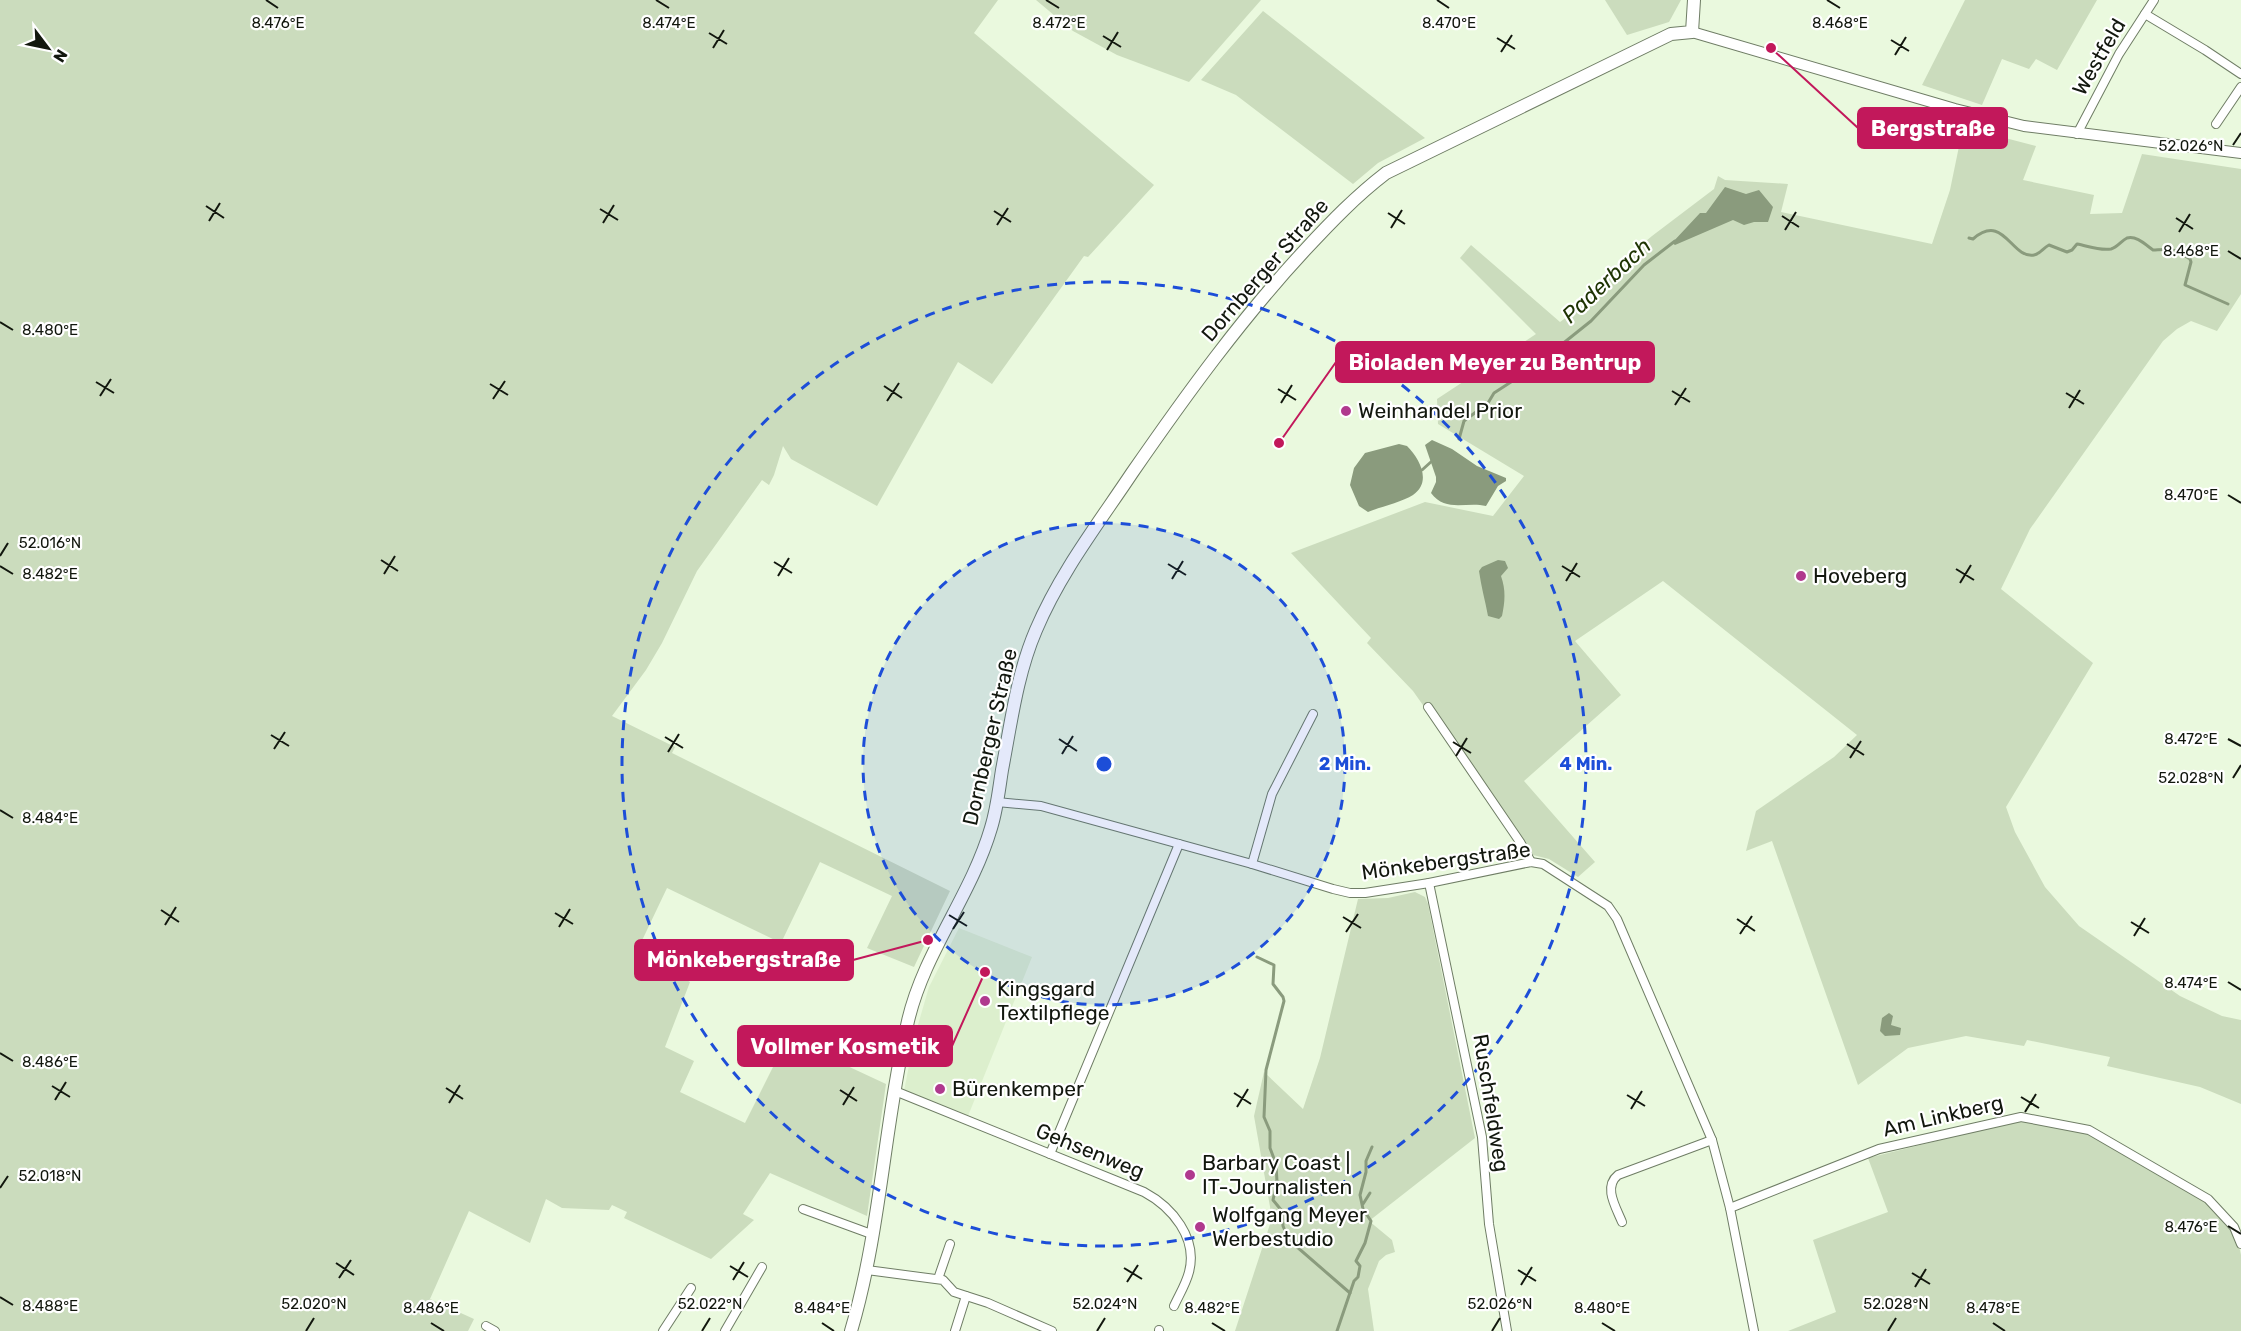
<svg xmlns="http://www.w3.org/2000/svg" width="2241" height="1331" viewBox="0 0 2241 1331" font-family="Rubik,sans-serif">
<rect width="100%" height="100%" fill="#eaf9de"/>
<path fill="#dcefcd" d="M959,928L1032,957L968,1116L904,1091L915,1035L929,987Z"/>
<g fill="#cbdcbd">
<path d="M0,0H998L974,33L1154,185L1088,257L1084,256L992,384L958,362L877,506L791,459L783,446L774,475L769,485L762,480L697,571L662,643L646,670L612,716L675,747L672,753L950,891L914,967L867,948L892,896L820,862L781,943L667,888L637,951L690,982L665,1047L694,1061L680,1092L745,1123L783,1047L798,1043L886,1084L867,1216L770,1173L743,1214L754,1220L711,1259L624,1218L627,1212L612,1205L609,1210L562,1208L546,1199L530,1243L469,1211L430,1299L474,1319L468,1331H0Z"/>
<path d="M1036,0H1261L1189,82L1117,55L1073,31Z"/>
<path d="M1605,0H1681L1669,22L1627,35Z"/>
<path d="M1965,0H2097L2057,70L2036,59L2029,69L2002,59L1982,105L1922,85Z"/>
<path d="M1263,11L1425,138L1378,163L1353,184L1236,95L1201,80Z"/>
<path d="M1963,127L2036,146L2023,180L2094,195L2090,214L2122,213L2142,154L2241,169V294L2217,331L2191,321L2177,329L2163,341L2030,529L2001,589L2093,663L2006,807L2015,832L2045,887L2079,926L2180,996L2222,1016L2241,1020V1104L2200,1087L2107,1066L2110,1057L2027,1040L2024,1046L1966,1036L1908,1048L1858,1085L1772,841L1746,851L1756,811L1834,757L1857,735L1663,581L1575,641L1621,695L1524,781L1595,862L1578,877L1549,859L1533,855L1427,703L1425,708L1413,691L1367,643L1371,638L1291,553L1425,502L1493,516L1524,476L1438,424L1437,399L1536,334L1460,258L1471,245L1560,322L1586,303L1633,252L1652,236L1714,189L1718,176L1725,180L1788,184L1781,212L1932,244L1950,190Z"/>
<path d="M1415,892L1425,897L1428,904L1475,1138L1369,1221L1392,1240L1395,1252L1386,1255L1379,1261L1368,1289L1374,1331H1235L1272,1218L1254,1116L1264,1072L1303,1109L1320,1058L1358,899L1388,898Z"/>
<path d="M2021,1120L2087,1133L2204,1201C2219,1214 2238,1234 2241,1255C2241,1277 2241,1308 2241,1331H1788L1836,1312L1813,1240L1888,1212L1868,1158Z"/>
</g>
<g fill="#8a9b7d">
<path d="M1725,187L1746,194L1759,190L1773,207L1768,222H1754L1744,225L1733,220L1675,245L1672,243L1700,213H1706Z"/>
<path d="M1432,440L1452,449L1477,466L1506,478V481L1498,486L1486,506C1467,501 1446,513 1431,493L1436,482V477L1425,445Z"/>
<path d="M1399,444L1407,446C1420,459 1432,482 1413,495C1402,502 1380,507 1368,512L1359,506L1350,485L1354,468L1365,453Z"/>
<path d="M1498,560L1505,561L1508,568L1501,576C1506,590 1505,602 1502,616L1499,619L1488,616C1485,600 1481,586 1479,571L1482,567Z"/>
<path d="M1889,1013L1893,1016L1891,1025L1901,1028L1900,1035L1885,1036L1880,1031L1882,1018Z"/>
</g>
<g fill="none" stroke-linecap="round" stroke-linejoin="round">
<g stroke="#8a9b7d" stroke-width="3">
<path d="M1969,238L1973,239C2004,212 2011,259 2034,255C2040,254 2043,248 2049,245L2067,252L2072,250L2077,244C2088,246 2099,251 2111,249C2118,247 2121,241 2127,238C2136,235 2146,245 2153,250C2174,249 2172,248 2190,259L2191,262L2185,285L2228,304"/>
<path d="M1459,439L1464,421L1488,403L1494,393L1531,369L1591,321L1644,265L1675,241"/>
<path d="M1422,470L1432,461"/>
<path d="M1257,957L1274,965L1273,984L1283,997L1284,1001L1266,1070L1264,1117L1270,1131V1148L1276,1164L1277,1182L1273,1200L1282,1211L1283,1226L1289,1240L1350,1293"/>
<path d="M1363,1204L1370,1193"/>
<path d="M1337,1331L1354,1281L1358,1277L1360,1266L1356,1261L1365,1243L1371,1221L1363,1209L1360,1195L1366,1172V1161L1372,1147"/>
</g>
<defs>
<g id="minor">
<path d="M2145,14L2205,50L2241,74"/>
<path d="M2216,124L2241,87"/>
<path d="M2077,134L2119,54L2154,0"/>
<path d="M1428,707L1520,842L1531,862"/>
<path d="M997,802L1041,806L1252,864L1333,889L1350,893H1365L1429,883L1531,862L1543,864L1608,906L1617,919L1712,1140L1730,1208L1754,1331"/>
<path d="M1252,864L1272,794L1313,714"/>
<path d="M1429,883L1482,1137L1489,1224L1507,1331"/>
<path d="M895,1091L1144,1192C1172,1207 1198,1238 1189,1272C1186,1284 1179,1295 1174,1306"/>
<path d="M1050,1154L1179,844"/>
<path d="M1730,1208L1879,1149L2021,1117L2089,1130L2208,1199L2234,1227L2241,1244"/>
<path d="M803,1209L874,1235"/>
<path d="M1622,1222C1616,1207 1603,1187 1618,1175L1712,1140"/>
<path d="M867,1270L943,1280L954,1292L988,1303L1052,1331"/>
<path d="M938,1279L950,1244"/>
<path d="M486,1326L495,1331"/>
<path d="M663,1331L691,1288"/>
<path d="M725,1331L762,1267"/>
<path d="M955,1331L966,1296"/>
<path d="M1159,1331V1330"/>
</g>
<path id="tertiary" d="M1692,32L1955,109L2024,126L2241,153"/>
<path id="secondary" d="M851,1331C881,1230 884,1123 908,1021C924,952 971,896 991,828C997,809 999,789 1002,770C1011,723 1017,674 1036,630C1060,573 1098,524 1132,473C1186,395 1241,319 1305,250C1331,222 1356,196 1386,173L1671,34L1692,32L1694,0"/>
</defs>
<use href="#minor" stroke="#6f7d65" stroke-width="10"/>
<use href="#tertiary" stroke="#6f7d65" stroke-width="12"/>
<use href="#secondary" stroke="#6f7d65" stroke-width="14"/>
<use href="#minor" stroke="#fff" stroke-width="8"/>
<use href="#tertiary" stroke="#fff" stroke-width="10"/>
<use href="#secondary" stroke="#fff" stroke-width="12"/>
</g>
<path fill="none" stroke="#12170e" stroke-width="2" d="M266,0L278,8M656,0L669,8M1046,0L1059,8M1437,0L1449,8M1827,0L1840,8M709,33L727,44M1103,36L1121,47M1497,38L1515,49M1891,40L1909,51M713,48L724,30M1107,50L1118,32M1501,52L1512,35M1895,55L1906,37M2233,145L2241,133M206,206L224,218M600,209L618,220M994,211L1011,222M1388,213L1405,224M1782,216L1799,227M2176,218L2193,229M209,221L220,203M603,223L614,205M997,225L1008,208M1391,228L1402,210M1785,230L1796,212M2179,232L2190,214M2228,251L2241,259M0,322L13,330M96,382L114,393M490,384L508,395M884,386L902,398M1278,389L1296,400M1672,391L1690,402M2066,393L2084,404M100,396L111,379M493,399L505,381M887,401L899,383M1281,403L1292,385M1675,405L1686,388M2069,408L2080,390M2228,495L2241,503M0,556L8,543M381,560L398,571M774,562L792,573M1168,564L1186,575M0,566L13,574M1562,566L1580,577M1956,569L1974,580M384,574L395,556M778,576L789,558M1172,579L1183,561M1566,581L1577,563M1960,583L1971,565M271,735L289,746M665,737L683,748M1059,739L1077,751M2228,739L2241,746M1453,742L1471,753M1847,744L1864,755M274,749L285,732M668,752L679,734M1062,754L1073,736M1456,756L1467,738M1850,758L1861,741M2233,778L2241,765M0,810L13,818M161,910L179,922M555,913L573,924M949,915L967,926M1343,917L1361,928M1737,919L1755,931M2131,922L2149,933M165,925L176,907M559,927L570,909M953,929L964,912M1346,932L1358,914M1740,934L1752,916M2134,936L2145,918M2228,982L2241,990M0,1053L13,1061M52,1086L70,1097M446,1088L463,1099M840,1090L857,1101M1234,1093L1251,1104M1627,1095L1645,1106M2021,1097L2039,1108M55,1100L66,1082M449,1103L460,1085M843,1105L854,1087M1237,1107L1248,1089M1631,1109L1642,1091M2025,1112L2036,1094M0,1188L8,1176M2228,1226L2241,1234M336,1263L354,1275M730,1266L748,1277M1124,1268L1142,1279M1518,1270L1536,1281M1912,1273L1930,1284M339,1278L351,1260M733,1280L744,1262M1127,1282L1138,1265M1521,1285L1532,1267M1915,1287L1926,1269M0,1297L13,1305M431,1323L444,1331M822,1323L834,1331M1212,1323L1225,1331M1602,1323L1615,1331M1993,1323L2005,1331M306,1331L314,1318M702,1331L710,1318M1097,1331L1105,1318M1492,1331L1500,1318M1888,1331L1896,1318"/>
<circle cx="1104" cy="764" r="241" fill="#1d4ed8" fill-opacity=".12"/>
<g fill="none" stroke="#1d4ed8" stroke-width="3" stroke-dasharray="10 8">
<circle cx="1104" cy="764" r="241"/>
<circle cx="1104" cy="764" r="482"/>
</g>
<g fill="#b0398e" stroke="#fff" stroke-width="2">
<circle cx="1346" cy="411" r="6"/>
<circle cx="1801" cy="576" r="6"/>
<circle cx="985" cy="1001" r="6"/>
<circle cx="940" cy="1089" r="6"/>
<circle cx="1190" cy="1175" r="6"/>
<circle cx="1200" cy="1227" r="6"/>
</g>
<g text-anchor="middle" stroke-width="4.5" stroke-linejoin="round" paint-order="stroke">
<g font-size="21" fill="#12170e" stroke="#fff">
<text transform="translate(2099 57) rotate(-60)" y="7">Westfeld</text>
<text transform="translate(1265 270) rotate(-49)" y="7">Dornberger Straße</text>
<text transform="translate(990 737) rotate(-77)" y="7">Dornberger Straße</text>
<text transform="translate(1446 861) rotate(-8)" y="7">Mönkebergstraße</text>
<text transform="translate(1491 1103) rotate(81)" y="7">Ruschfeldweg</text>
<text transform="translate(1943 1116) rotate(-13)" y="7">Am Linkberg</text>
<text transform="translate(1090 1151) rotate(22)" y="7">Gehsenweg</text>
</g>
<g font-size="21" fill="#12170e" stroke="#fff" text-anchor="start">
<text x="1358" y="418">Weinhandel Prior</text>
<text x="1813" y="583">Hoveberg</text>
<text x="997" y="996">Kingsgard<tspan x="997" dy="24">Textilpflege</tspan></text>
<text x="952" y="1096">Bürenkemper</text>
<text x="1202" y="1170">Barbary Coast |<tspan x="1202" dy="24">IT-Journalisten</tspan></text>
<text x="1212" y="1222">Wolfgang Meyer<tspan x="1212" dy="24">Werbestudio</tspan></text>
</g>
<g font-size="22" font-style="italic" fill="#1d3302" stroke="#fff">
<text transform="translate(1606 280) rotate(-43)" y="8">Paderbach</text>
</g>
</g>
<g font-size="15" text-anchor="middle" fill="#12170e" stroke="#fff" stroke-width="4.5" stroke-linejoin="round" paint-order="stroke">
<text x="1449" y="28">8.470°E</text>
<text x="1840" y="28">8.468°E</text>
<text x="278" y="28">8.476°E</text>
<text x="669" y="28">8.474°E</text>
<text x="1059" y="28">8.472°E</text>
<text x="2191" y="151">52.026°N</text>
<text x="2191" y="256">8.468°E</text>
<text x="50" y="335">8.480°E</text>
<text x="2191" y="500">8.470°E</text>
<text x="50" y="548">52.016°N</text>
<text x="50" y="579">8.482°E</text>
<text x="2191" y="744">8.472°E</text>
<text x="2191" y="783">52.028°N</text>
<text x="50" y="823">8.484°E</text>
<text x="2191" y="988">8.474°E</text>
<text x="50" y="1067">8.486°E</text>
<text x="50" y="1181">52.018°N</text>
<text x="2191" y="1232">8.476°E</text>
<text x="314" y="1309">52.020°N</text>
<text x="710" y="1309">52.022°N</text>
<text x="1105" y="1309">52.024°N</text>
<text x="1500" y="1309">52.026°N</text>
<text x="1896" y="1309">52.028°N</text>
<text x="50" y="1311">8.488°E</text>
<text x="431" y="1313">8.486°E</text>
<text x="822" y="1313">8.484°E</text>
<text x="1212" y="1313">8.482°E</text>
<text x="1602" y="1313">8.480°E</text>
<text x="1993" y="1313">8.478°E</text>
</g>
<circle cx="1104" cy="764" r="9" fill="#1d4ed8" stroke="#fff" stroke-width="3"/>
<g font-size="18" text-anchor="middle" font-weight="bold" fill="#1d4ed8" stroke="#fff" stroke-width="4.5" stroke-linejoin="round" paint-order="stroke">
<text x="1345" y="770">2 Min.</text>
<text x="1586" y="770">4 Min.</text>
</g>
<path fill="none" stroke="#c2185b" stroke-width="2" d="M1771 48L1858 128M1279 443L1336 362M928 940L853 960M985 972L952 1046"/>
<g fill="#c2185b" stroke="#fff" stroke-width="2">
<circle cx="1771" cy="48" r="6"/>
<circle cx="1279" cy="443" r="6"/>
<circle cx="928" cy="940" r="6"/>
<circle cx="985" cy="972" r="6"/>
</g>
<g fill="#c2185b" stroke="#c2185b" stroke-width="2">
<rect x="1858" y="108" width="149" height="40" rx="6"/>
<rect x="1336" y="342" width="318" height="40" rx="6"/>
<rect x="635" y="940" width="218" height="40" rx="6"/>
<rect x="738" y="1026" width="214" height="40" rx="6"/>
</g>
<g font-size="22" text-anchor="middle" font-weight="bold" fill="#fff">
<text x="1933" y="136">Bergstraße</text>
<text x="1495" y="370">Bioladen Meyer zu Bentrup</text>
<text x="744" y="967">Mönkebergstraße</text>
<text x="845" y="1054">Vollmer Kosmetik</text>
</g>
<g transform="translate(48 48) rotate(122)" stroke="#ffffff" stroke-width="4.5" paint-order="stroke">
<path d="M0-4.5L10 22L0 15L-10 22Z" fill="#12170e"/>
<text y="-9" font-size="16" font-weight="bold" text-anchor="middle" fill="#12170e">N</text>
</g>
</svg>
